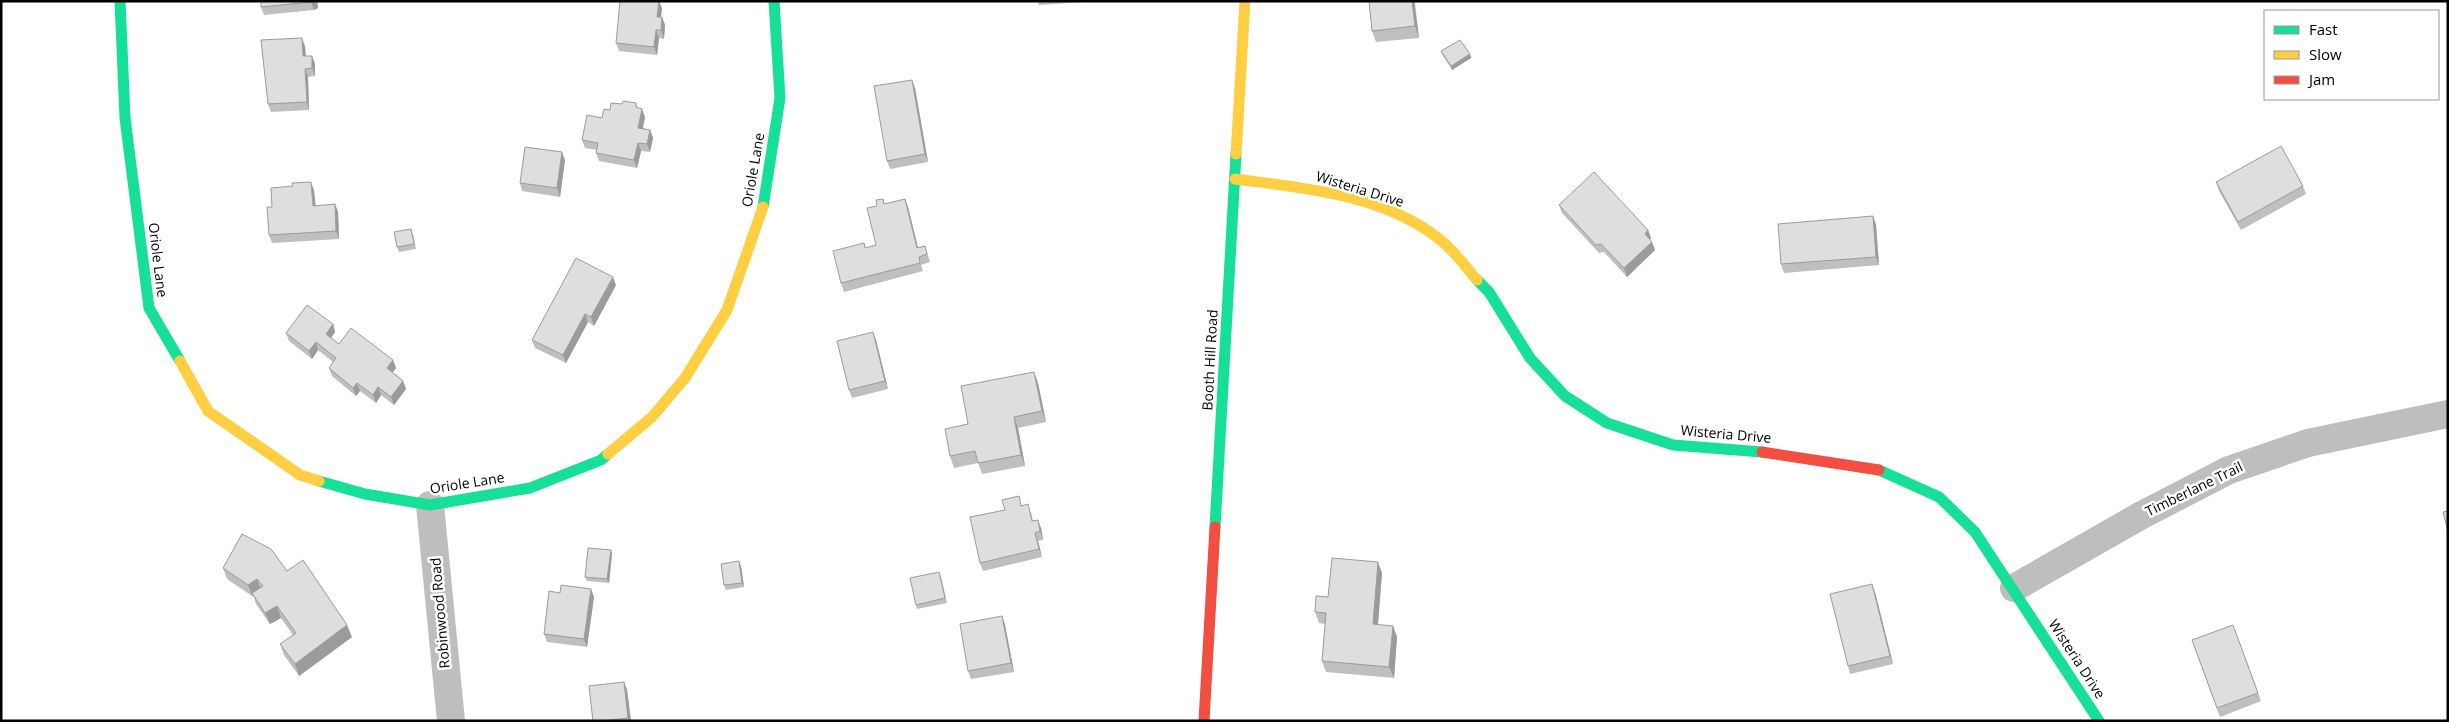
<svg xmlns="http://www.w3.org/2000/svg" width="2449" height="722" viewBox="0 0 2449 722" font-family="'Open Sans',sans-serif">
<rect width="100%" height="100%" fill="#fff"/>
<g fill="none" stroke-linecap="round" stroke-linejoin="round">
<g stroke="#bebebe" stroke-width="28">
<path d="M430,505L451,721"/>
<path d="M2014,588L2140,516L2229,470L2308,443L2448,414"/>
</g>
<g stroke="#16e098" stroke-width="11">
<path d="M120,1L125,118L149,308L180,361"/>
<path d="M763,207L780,98L774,1"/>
<path d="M1477,280L1489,292L1530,358L1565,396L1607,423L1673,445L1762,452"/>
<path d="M1879,470L1939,497L1975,532L2099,721"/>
<path d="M319,481L365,494L430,505L530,488L601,460L608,454"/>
<path d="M1215,527L1236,154"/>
</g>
<g stroke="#ffcf43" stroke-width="11">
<path d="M1236,154L1245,1"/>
<path d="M1235,179C1304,188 1381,194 1438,238C1453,249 1465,266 1477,280"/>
<path d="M180,361L208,411L300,475L319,481"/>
<path d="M608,454L652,417L685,378L727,310L763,207"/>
</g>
<g stroke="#f24e42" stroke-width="11">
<path d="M1762,452L1879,470"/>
<path d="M1204,721L1215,527"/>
</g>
</g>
<g fill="#bfbfbf">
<path d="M261,1H317L318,8L314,10L264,15L261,7Z"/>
<path d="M1038,1H1084V2L1039,5Z"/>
<path d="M1369,1H1418L1415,2L1419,38L1376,42L1372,31Z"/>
<path d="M662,8L661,17H662L665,25L664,39L659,38L657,55L619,51L616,43Z"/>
<path d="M305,46L306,56L315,64V76L308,77L309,110L271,112L268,104Z"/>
<path d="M1441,51L1470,54L1471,58L1452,70L1443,56Z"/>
<path d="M915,88L928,162L890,169L887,161Z"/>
<path d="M636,103L638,108L645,117L643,128L650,130L653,138L650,152L641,151L637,168L599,161L596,153L597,150L585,148L582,140L610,110L622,104Z"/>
<path d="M565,160L560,197L522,191L520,183Z"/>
<path d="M2216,182L2303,186L2306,194L2241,230L2219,191Z"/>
<path d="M314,190L316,206L335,204L338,212L339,239L272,243L269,235L272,207Z"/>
<path d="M905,199L908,207L918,248L925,246L930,262L921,265L923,271L844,292L841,283L866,248L876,245L877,206Z"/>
<path d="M1559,205L1648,230L1651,238L1650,239L1655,250L1627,277L1604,252L1599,253L1562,213Z"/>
<path d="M1873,216L1876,225L1879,265L1784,273L1781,264Z"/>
<path d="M413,233L416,249L399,252L397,247Z"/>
<path d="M616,285L594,326L588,322L566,363L535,348L532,340Z"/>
<path d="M333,324L335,332L331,338L339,344L393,360L396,368L392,373L403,381L406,389L394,405L381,395L376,403L360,391L356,396L332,376L329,368L333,362L318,350L312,359L289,341L286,333Z"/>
<path d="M876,340L888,389L852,398L849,390Z"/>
<path d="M1034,372L1038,383L1046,422L1018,428L1025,466L982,474L978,463L954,468L950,456L968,424Z"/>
<path d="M1022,505L1031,512L1033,521L1041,528L1043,540L1038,541L1042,557L983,571L980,563L1005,510Z"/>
<path d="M611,550L612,554L609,583L587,581L585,577Z"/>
<path d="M741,566L744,587L726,590L724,585Z"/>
<path d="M223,568L287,571L352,637L299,676L284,655L280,644L293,635L281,618L270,624L256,604L253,595L252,596L227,579Z"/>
<path d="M1382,573L1378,625L1393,626L1397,637L1394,678L1326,672L1322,661L1325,624L1319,623L1315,612L1328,597Z"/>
<path d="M941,576L947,603L917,609L916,605Z"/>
<path d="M1875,592L1893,664L1850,674L1848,666Z"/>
<path d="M594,597L587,647L547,642L544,634Z"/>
<path d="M1002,616L1005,625L1014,672L971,679L968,671Z"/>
<path d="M2233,625L2261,701L2220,717L2192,640Z"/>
<path d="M624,682L627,690L631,721H593Z"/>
</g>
<g fill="#9b9b9b">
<path d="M312,1H317L318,8L314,10L311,2Z"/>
<path d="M659,1L662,8L660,25L657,17Z"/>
<path d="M1412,1H1414L1419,38L1415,26Z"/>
<path d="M662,17L665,25L664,39L661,30Z"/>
<path d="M656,30L659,38L657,55L654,47Z"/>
<path d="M302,38L305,46L306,64L303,56Z"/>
<path d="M1470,54L1471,58L1452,70L1451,66Z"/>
<path d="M312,56L315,64V76L312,68Z"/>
<path d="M305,69L308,77L309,110L307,102Z"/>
<path d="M912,80L915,88L928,162L925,154Z"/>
<path d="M642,109L645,117L641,136L638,128Z"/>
<path d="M650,130L653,138L650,152L647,144Z"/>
<path d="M638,143L641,151L637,168L634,160Z"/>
<path d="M562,152L565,160L560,197L557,188Z"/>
<path d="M311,182L314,190L316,214L313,206Z"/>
<path d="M905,199L908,207L920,256L917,248Z"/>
<path d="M335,204L338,212L339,239L336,231Z"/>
<path d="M1873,216L1876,225L1879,265L1876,257Z"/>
<path d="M1648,230L1651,238L1648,242L1645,234Z"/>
<path d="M1652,242L1655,250L1627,277L1624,268Z"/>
<path d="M613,277L616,285L594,326L591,317Z"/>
<path d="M585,314L588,322L566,363L563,355Z"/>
<path d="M333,324L335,332L328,342L326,334Z"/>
<path d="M873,332L876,340L888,389L885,381Z"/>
<path d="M316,342L318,350L312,359L309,351Z"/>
<path d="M393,360L396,368L389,377L387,368Z"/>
<path d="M1034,372L1038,383L1046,422L1042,411Z"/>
<path d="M403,381L406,389L394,405L391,397Z"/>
<path d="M357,383L360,391L356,396L353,388Z"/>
<path d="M378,387L381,395L376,403L373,395Z"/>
<path d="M1014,417L1018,428L1025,466L1021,455Z"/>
<path d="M1038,520L1041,528L1043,540L1040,531Z"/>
<path d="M1035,533L1038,541L1042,557L1039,549Z"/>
<path d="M611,550L612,554L609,583L607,579Z"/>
<path d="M739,561L741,566L744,587L742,583Z"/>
<path d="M1378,562L1382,573L1377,635L1373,624Z"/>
<path d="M257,579L261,590L252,593L253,595L252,596L248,585Z"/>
<path d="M1872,584L1875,592L1893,664L1890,656Z"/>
<path d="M591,589L594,597L587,647L584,639Z"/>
<path d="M277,606L281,618L270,624L265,613Z"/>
<path d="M1002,616L1005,625L1014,672L1011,663Z"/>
<path d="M347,625L352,637L299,676L295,664Z"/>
<path d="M1393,626L1397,637L1394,678L1389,667Z"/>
<path d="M624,682L627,690L631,721H629L628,718Z"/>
</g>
<g fill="#dedede" stroke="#9b9b9b">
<path d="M261,1H312L311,2L261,7Z"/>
<path d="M620,1H659L657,17H662L661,30H656L654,47L616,43Z"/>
<path d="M1369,1H1412L1415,26L1372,31Z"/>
<path d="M302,38L303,56H312V68L305,69L307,102L268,104L261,40Z"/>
<path d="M1460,40L1470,54L1451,66L1441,51Z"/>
<path d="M912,80L925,154L887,161L874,86Z"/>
<path d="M623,101L636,103V107L642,109L638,128L650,130L647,144L638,143L634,160L596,153L598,143L582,140L587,115L602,118L604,109L610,110L611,103L622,104Z"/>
<path d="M2281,146L2303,186L2238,222L2216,182Z"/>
<path d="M525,147L562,152L557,188L520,183Z"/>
<path d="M1594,172L1648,230L1645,234L1652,242L1624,268L1601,244L1596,245L1559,205Z"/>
<path d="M311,182L313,206L335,204L336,231L269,235L267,207H272L271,188L293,186L292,183Z"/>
<path d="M883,199L884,204L905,199L917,248L925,246L927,254L919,257L920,263L841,283L833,251L864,243L865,248L876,245L867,208L877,206L876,200Z"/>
<path d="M1873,216L1876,257L1781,264L1778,224Z"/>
<path d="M411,229L414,244L397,247L394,232Z"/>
<path d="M576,258L613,277L591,317L585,314L563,355L532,340Z"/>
<path d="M307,305L333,324L326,334L339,344L351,328L393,360L387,368L403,381L391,397L378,387L373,395L357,383L353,388L329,368L336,358L316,342L309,351L286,333Z"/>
<path d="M873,332L885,381L849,390L837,341Z"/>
<path d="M1034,372L1042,411L1014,417L1021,455L978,463L975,451L950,456L945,429L968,424L961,386Z"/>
<path d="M1019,496L1021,506L1028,504L1032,521L1038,520L1040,531L1035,533L1039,549L980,563L970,517L1005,510L1002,500Z"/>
<path d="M2448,511V532L2443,512Z"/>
<path d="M242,534L271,549L287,571L303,560L347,625L295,664L280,644L296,633L277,606L265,613L252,593L263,586L257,579L248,585L223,568Z"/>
<path d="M588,548L611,550L607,579L585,577Z"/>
<path d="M1332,558L1378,562L1373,624L1393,626L1389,667L1322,661L1326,613L1315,612L1316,596L1328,597Z"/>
<path d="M739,561L742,583L724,585L721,564Z"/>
<path d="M939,572L945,598L916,605L910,578Z"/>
<path d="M1872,584L1890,656L1848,666L1830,594Z"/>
<path d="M561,585L591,589L584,639L544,634L549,591L560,593Z"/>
<path d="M1002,616L1011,663L968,671L960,624Z"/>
<path d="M2233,625L2258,693L2217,708L2192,640Z"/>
<path d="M624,682L628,718L602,721H593L589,686Z"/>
</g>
<g text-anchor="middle" stroke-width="5" stroke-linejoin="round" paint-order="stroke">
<g font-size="14" fill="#000" stroke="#fff">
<text transform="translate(753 170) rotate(-80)" y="5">Oriole Lane</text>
<text transform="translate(1360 189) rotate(17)" y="5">Wisteria Drive</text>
<text transform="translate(158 260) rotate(83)" y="5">Oriole Lane</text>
<text transform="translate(1210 360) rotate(-87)" y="5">Booth Hill Road</text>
<text transform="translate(1726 434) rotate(5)" y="5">Wisteria Drive</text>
<text transform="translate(467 483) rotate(-9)" y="5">Oriole Lane</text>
<text transform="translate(2194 489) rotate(-26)" y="5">Timberlane Trail</text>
<text transform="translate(440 613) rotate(-95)" y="5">Robinwood Road</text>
<text transform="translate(2077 659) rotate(57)" y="5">Wisteria Drive</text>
</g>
</g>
<rect width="2449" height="722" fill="none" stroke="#000000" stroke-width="5"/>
<rect x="2264" y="10" width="175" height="90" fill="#ffffff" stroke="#999999"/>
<rect x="2274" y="26" width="25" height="8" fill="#16e098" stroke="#999999"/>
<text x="2309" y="35" font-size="15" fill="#000000">Fast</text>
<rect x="2274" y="51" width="25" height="8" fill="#ffcf43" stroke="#999999"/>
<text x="2309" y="60" font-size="15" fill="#000000">Slow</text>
<rect x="2274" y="76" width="25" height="8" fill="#f24e42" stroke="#999999"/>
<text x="2309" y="85" font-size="15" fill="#000000">Jam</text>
</svg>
